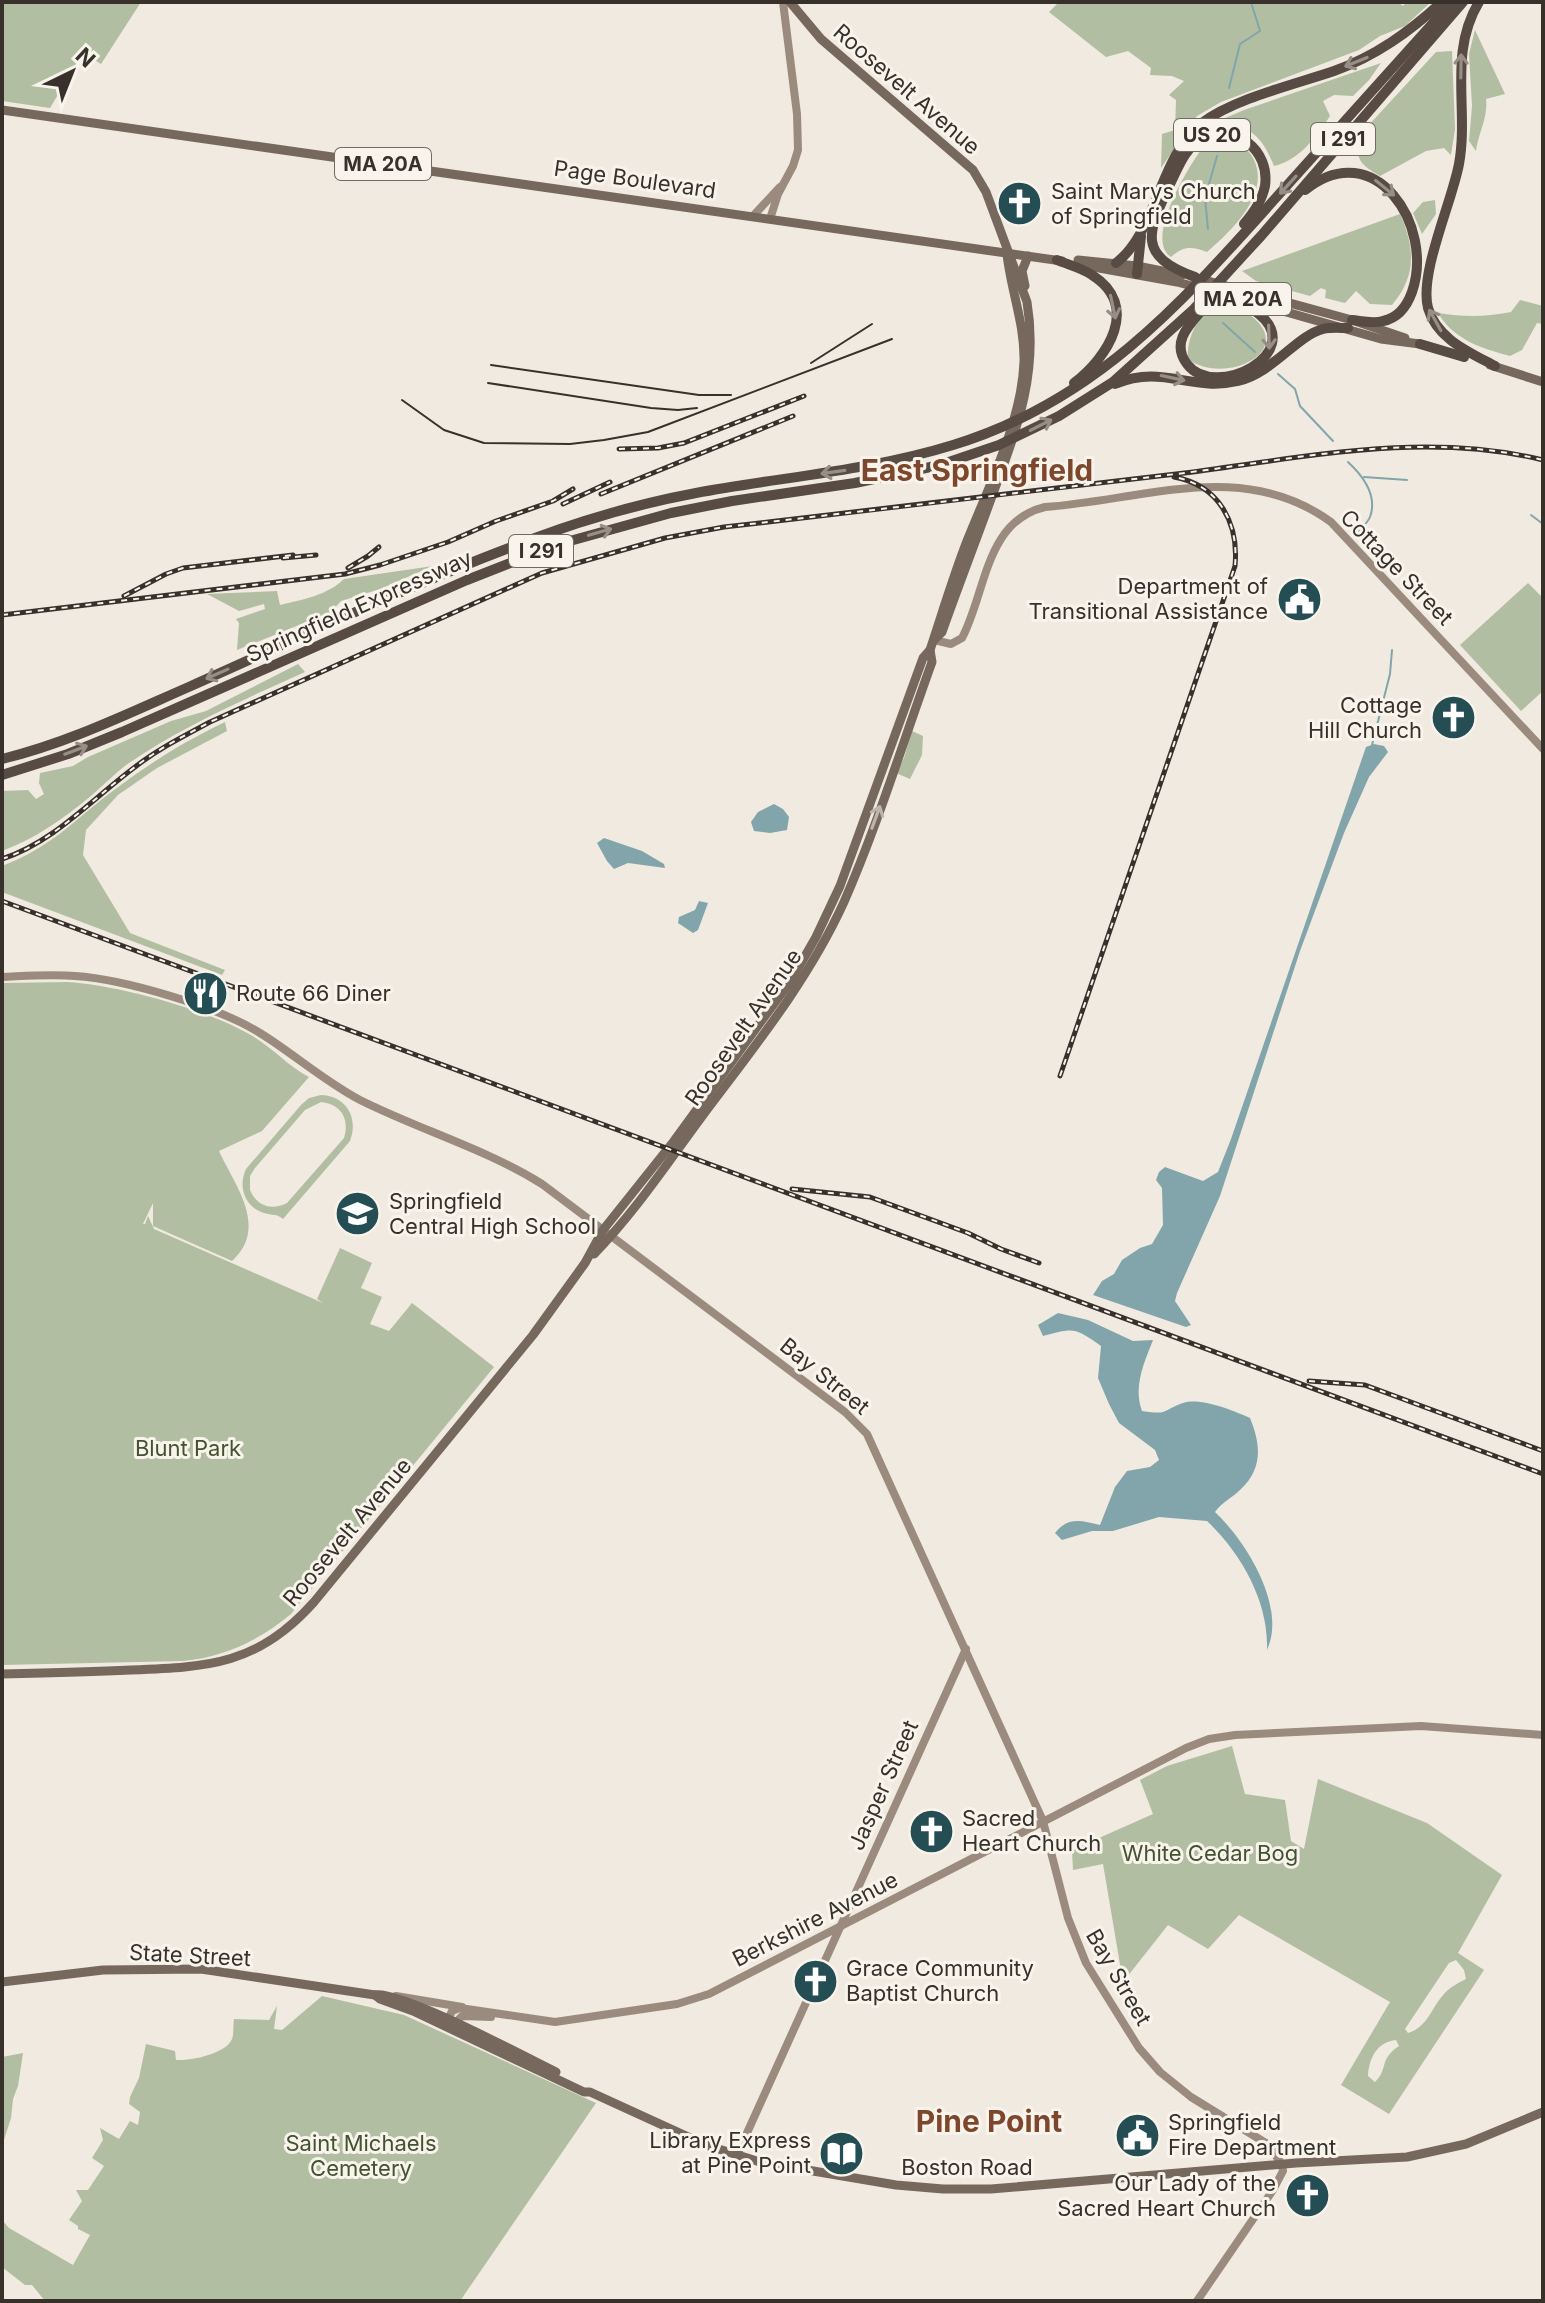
<svg xmlns="http://www.w3.org/2000/svg" width="1545" height="2303" viewBox="0 0 1545 2303" font-family="Inter,sans-serif">
<rect width="100%" height="100%" fill="#f1eae0"/>
<g fill="#b2bea1" fill-rule="evenodd">
<path d="M2,2H141L101,64L83,53L50,108L2,101Z"/>
<path d="M1059,2H1398L1403,6L1406,2H1431L1405,26L1380,36L1359,50L1221,102L1197,116L1161,168L1162,134L1175,130L1176,100L1169,95L1184,81L1172,76L1150,75L1151,68L1128,51L1106,57L1049,12Z"/>
<path d="M1475,30L1505,94L1486,99C1488,118 1479,131 1476,151L1469,141L1472,106L1469,54Z"/>
<path d="M1452,51L1455,129L1451,155L1444,148L1426,151L1380,176C1360,164 1358,162 1356,139L1436,52Z"/>
<path d="M1381,63L1369,80L1353,96L1334,95L1323,101L1330,116C1316,137 1300,160 1274,166C1261,134 1247,121 1211,127L1218,121L1244,110Z"/>
<path d="M1216,141C1232,141 1245,143 1253,158C1272,193 1231,231 1207,252C1191,246 1183,246 1171,257C1143,239 1191,162 1206,143Z"/>
<path d="M1435,200L1436,214L1422,234L1413,213L1423,202Z"/>
<path d="M1400,214C1415,248 1417,275 1392,305L1370,304L1356,291L1345,303L1325,298L1326,290L1321,288L1310,296L1256,281L1242,271Z"/>
<path d="M1520,300L1543,306V324L1537,323L1522,350L1510,356C1481,348 1454,340 1438,313C1464,317 1485,317 1511,312Z"/>
<path d="M1224,301C1232,305 1240,308 1247,313C1301,349 1226,387 1188,359C1186,337 1201,307 1224,301Z"/>
<path d="M433,566L380,589L341,601L331,612L237,650L239,623L236,619L265,609L264,604L239,611L207,594L277,591L280,605C302,600 328,595 344,579Z"/>
<path d="M1528,583L1543,598V691L1521,711L1460,645Z"/>
<path d="M298,664L305,672C245,699 183,726 129,763C115,773 104,785 91,796C64,818 35,839 2,851V791L28,790L36,799L44,794L39,783L40,773L73,766L88,757L171,721L206,711Z"/>
<path d="M225,722L227,731L157,768L118,795L86,830L83,855L130,933L225,970L222,975L2,892V866C52,847 74,820 114,790C150,763 185,741 225,722Z"/>
<path d="M912,731L923,736L922,755L910,779L896,773L904,758Z"/>
<path d="M67,982C118,985 205,1009 249,1034C271,1046 288,1066 309,1077L262,1131L219,1151C235,1186 269,1227 232,1261L153,1226V1203L143,1224H145L148,1216L154,1229L323,1303L317,1299L340,1248L372,1263L361,1288L382,1297L370,1324L389,1331L412,1303L494,1367L291,1614C260,1640 224,1657 183,1661L2,1665V983Z"/>
<path d="M321,1095C346,1096 359,1117 350,1141L283,1219C276,1213 273,1216 264,1213C244,1207 238,1186 246,1169L301,1105L309,1098ZM321,1102C341,1104 350,1119 344,1138L287,1203C271,1211 257,1206 250,1190V1176L255,1168L305,1110Z"/>
<path d="M1232,1746L1245,1794L1285,1800L1291,1841L1304,1849L1318,1779L1427,1823L1502,1875L1458,1953L1484,1970L1389,2114L1341,2085L1390,2002L1239,1915L1208,1949L1168,1925L1123,1982L1103,1864L1073,1870L1072,1850L1153,1814L1140,1780L1167,1766ZM1456,1960L1464,1970L1466,1979C1458,1983 1450,1987 1444,1994C1431,2008 1428,2027 1408,2033L1405,2029L1449,1963ZM1396,2040L1399,2046C1378,2060 1389,2069 1375,2082L1368,2076C1369,2058 1377,2042 1396,2040Z"/>
<path d="M322,1996L404,2015L596,2103L460,2301H45L32,2285H25L2,2267V2220L9,2228L73,2265L90,2235L78,2229V2226L69,2220L82,2201L76,2190H88L104,2166L92,2158L103,2140L100,2128L119,2139L130,2121L138,2125L140,2112L129,2104L130,2097L139,2078L146,2044L175,2051L176,2060C190,2061 226,2054 232,2039C234,2034 233,2025 234,2019L269,2020L277,2006L274,2029L282,2030Z"/>
<path d="M23,2053L18,2086L13,2099L11,2118L2,2146V2057Z"/>
</g>
<g fill="#82a5ab">
<path d="M1374,744L1384,746L1388,752L1369,777L1344,833L1300,951L1220,1196L1177,1293L1175,1301L1191,1325L1186,1327L1093,1295L1102,1281L1114,1274L1122,1260L1140,1248L1152,1244L1163,1225L1162,1188L1156,1180L1159,1172L1165,1167L1203,1181L1218,1172L1231,1139L1366,747Z"/>
<path d="M774,804L783,809L789,817L787,830L770,833L754,831L751,822L758,812Z"/>
<path d="M604,838L642,851L664,864L665,868L628,863L614,869L607,861L597,843Z"/>
<path d="M699,901L708,903L698,930L693,933L678,923L679,917L695,910Z"/>
<path d="M1058,1313L1088,1320L1133,1341L1153,1340C1144,1363 1133,1387 1142,1411C1169,1415 1161,1411 1183,1403C1201,1397 1234,1411 1250,1418C1261,1445 1263,1469 1240,1490C1232,1498 1222,1502 1215,1512C1246,1541 1287,1607 1267,1650C1269,1602 1241,1553 1207,1521L1159,1517L1113,1531H1092L1062,1540L1055,1533C1069,1516 1081,1521 1100,1525L1115,1487L1127,1471L1150,1467L1159,1460L1155,1450L1119,1423L1109,1404L1098,1378L1101,1346C1074,1327 1074,1328 1043,1336L1038,1325Z"/>
</g>
<g fill="none" stroke-linecap="round" stroke-linejoin="round">
<g stroke="#82a5ab" stroke-width="2">
<path d="M1229,88L1240,44L1260,31L1251,2"/>
<path d="M1208,229L1205,198L1217,156"/>
<path d="M1223,323L1255,352"/>
<path d="M1278,374L1295,389L1300,406L1333,441"/>
<path d="M1348,462C1362,475 1378,495 1370,517C1368,522 1361,529 1357,533"/>
<path d="M1364,477L1407,480"/>
<path d="M1531,515L1543,524"/>
<path d="M1372,745L1390,674L1392,650"/>
</g>
<g stroke="#9b8b7f" stroke-width="8">
<path d="M753,216L780,187"/>
<path d="M770,219L778,194L793,166L798,150L797,114L783,2"/>
<path d="M934,640L951,644L962,638C986,593 985,521 1045,507C1144,500 1243,458 1331,522L1543,749"/>
<path d="M2,977C26,976 51,974 75,976C123,979 219,1007 260,1033C294,1054 324,1081 360,1100C420,1130 486,1149 542,1184L845,1412L867,1434L1043,1821L1068,1918L1086,1963L1139,2048L1160,2072L1191,2097L1269,2145L1282,2165L1283,2171L1273,2190L1197,2301"/>
<path d="M396,1996L462,2007"/>
<path d="M447,2022L452,2011L460,2008L555,2022L677,2004L709,1994L1186,1748L1209,1739L1235,1735L1421,1726L1543,1735"/>
<path d="M453,2025L462,2016L491,2017"/>
<path d="M737,2155L966,1649"/>
</g>
<g stroke="#77685e" stroke-width="9">
<path d="M790,2L821,39L973,170L986,192L1027,302C1039,375 1016,431 991,499C975,543 958,587 942,632L934,640"/>
<path d="M2,110L1062,261"/>
<path d="M1078,260L1137,266L1182,275"/>
<path d="M1077,264L1177,282L1215,292"/>
<path d="M1197,278L1352,320L1405,338"/>
<path d="M1025,286L1022,271L1028,256"/>
<path d="M1237,298L1381,339L1420,344"/>
<path d="M1490,365L1543,382"/>
<path d="M594,1254C635,1212 668,1162 703,1115C754,1047 808,981 844,902C878,824 903,742 932,662L930,650"/>
<path d="M2,1674C45,1673 88,1672 131,1670C209,1667 258,1665 314,1602L533,1335L585,1263L603,1230L674,1141L792,979L816,937L840,886L923,658L930,650C942,614 953,577 967,541C989,486 1022,420 1024,362C1025,324 1011,291 1007,254"/>
<path d="M2,1982L103,1970L201,1969L375,1995C400,1990 525,2057 556,2072"/>
<path d="M375,1995L380,1999L413,2011L584,2092H590L706,2145L760,2162L896,2185L943,2189H991L1296,2163L1407,2157L1466,2144L1543,2112"/>
</g>
<g stroke="#574b43" stroke-width="10">
<path d="M1479,2C1448,53 1469,109 1459,164C1452,202 1419,273 1428,308C1437,339 1469,352 1495,366"/>
<path d="M1305,190C1375,134 1435,226 1412,292C1407,306 1398,318 1383,321C1373,324 1362,321 1352,320"/>
<path d="M1057,260C1069,265 1082,268 1092,275C1141,306 1108,357 1074,383"/>
<path d="M1116,263C1157,232 1159,156 1202,123C1233,99 1296,84 1334,71C1376,56 1409,32 1442,2"/>
<path d="M1137,274L1141,236"/>
<path d="M1195,277C1134,255 1149,230 1171,182C1179,166 1185,147 1203,139C1236,123 1270,150 1265,186C1262,201 1253,213 1244,224"/>
<path d="M1202,310C1188,326 1171,343 1187,364C1215,401 1307,353 1259,314C1246,303 1229,298 1214,292"/>
<path d="M1420,344L1464,357"/>
<path d="M1115,384C1163,364 1191,392 1238,381C1274,372 1296,336 1323,329C1331,327 1340,328 1348,328"/>
<path d="M2,759C68,743 129,713 191,686C297,639 401,589 509,548C569,524 632,505 696,493C781,477 869,471 953,445C1098,401 1185,299 1282,191C1339,128 1396,65 1452,2"/>
<path d="M2,775L68,754L122,732L467,580L559,544L671,513L732,501L855,483L940,465L999,445L1059,416L1113,382L1194,309L1261,236L1463,2"/>
</g>
<g stroke="#37302b" stroke-width="2">
<path d="M811,363L872,324"/>
<path d="M491,365L699,395H731"/>
<path d="M488,383L651,408L678,410L697,408"/>
<path d="M402,400L444,430L484,443L570,444L604,440L648,432L892,339"/>
</g>
<defs>
<g id="rail">
<path d="M619,449L658,448L684,443L804,396"/>
<path d="M601,494L793,416"/>
<path d="M563,504L610,482"/>
<path d="M283,558L316,555"/>
<path d="M348,568L368,556L379,547"/>
<path d="M124,596L166,574L183,568L293,555"/>
<path d="M2,615L345,574L380,565L448,542L496,521L553,501L573,489"/>
<path d="M2,859C54,842 92,799 135,767C158,749 184,736 210,722L542,573L665,538L724,527C875,510 1026,492 1176,474C1298,459 1421,430 1543,460"/>
<path d="M2,901L1543,1474"/>
<path d="M1060,1076L1235,566C1239,523 1219,485 1174,477"/>
<path d="M792,1189L870,1197L968,1233L1001,1249L1039,1263"/>
<path d="M1309,1381L1365,1385L1543,1451"/>
</g>
</defs>
<use href="#rail" stroke="#37302b" stroke-width="5"/>
<use href="#rail" stroke="#f8f4ec" stroke-width="2" stroke-dasharray="6" stroke-linecap="butt"/>
</g>
<defs><path id="oneway-shaft" d="M-6 0H5M1.5-3L5.5 0L1.5 3" fill="none" stroke-width="1.6" stroke-linecap="round" stroke-linejoin="round" transform="scale(2)"/></defs>
<g stroke="#978f87">
<use href="#oneway-shaft" transform="translate(1356 62) rotate(158)"/>
<use href="#oneway-shaft" transform="translate(1461 66) rotate(-89)"/>
<use href="#oneway-shaft" transform="translate(1288 185) rotate(132)"/>
<use href="#oneway-shaft" transform="translate(1385 188) rotate(39)"/>
<use href="#oneway-shaft" transform="translate(1113 307) rotate(78)"/>
<use href="#oneway-shaft" transform="translate(1435 320) rotate(-119)"/>
<use href="#oneway-shaft" transform="translate(1269 337) rotate(88)"/>
<use href="#oneway-shaft" transform="translate(1173 378) rotate(12)"/>
<use href="#oneway-shaft" transform="translate(1041 425) rotate(-27)"/>
<use href="#oneway-shaft" transform="translate(833 472) rotate(172)"/>
<use href="#oneway-shaft" transform="translate(600 532) rotate(-16)"/>
<use href="#oneway-shaft" transform="translate(217 674) rotate(156)"/>
<use href="#oneway-shaft" transform="translate(76 750) rotate(-21)"/>
</g>
<use stroke="#beb5ac" href="#oneway-shaft" transform="translate(876 817) rotate(-70)"/>
<defs>
<symbol id="church-disc" viewBox="-11 -11 22 22"><circle r="9.5" fill="#254d54" stroke="#f8f4ec"/><path d="M-1.2-6h2.4v3.5h3.3v2.4h-3.3V6h-2.4V-.1h-3.3v-2.4h3.3Z" fill="#fff"/></symbol>
<symbol id="civic-disc" viewBox="-11 -11 22 22"><circle r="9.5" fill="#254d54" stroke="#f8f4ec"/><path d="M-.6-6.5H3V-4.5H.6V-3L4-1V1h2V6H-6V1h2V-1L-.6-3ZM-1.2 2.5V6h2.4V2.5Z" fill="#fff"/></symbol>
<symbol id="restaurant-disc" viewBox="-11 -11 22 22"><circle r="9.5" fill="#254d54" stroke="#f8f4ec"/><path d="M-5-6h1v4h1v-4h1v4h1v-4h1v5L-1.5 .5V6h-2V.5L-5-1ZM5-6V6H3V1.5H1.5Q1.5-4 5-6Z" fill="#fff"/></symbol>
<symbol id="school-disc" viewBox="-11 -11 22 22"><circle r="9.5" fill="#254d54" stroke="#f8f4ec"/><path d="M0-5L7-2L0 1L-7-2ZM-4 1L0 2.5L4 1V4Q0 6-4 4Z" fill="#fff"/></symbol>
<symbol id="library-disc" viewBox="-11 -11 22 22"><circle r="9.5" fill="#254d54" stroke="#f8f4ec"/><path d="M-6-4Q-3-5.5-.7-3.5V5Q-3 3-6 4ZM6-4Q3-5.5 .7-3.5V5Q3 3 6 4Z" fill="#fff"/></symbol>
</defs>
<g fill-rule="evenodd">
<use href="#church-disc" x="994" y="178" width="51" height="51"/>
<use href="#civic-disc" x="1274" y="574" width="51" height="51"/>
<use href="#church-disc" x="1428" y="692" width="51" height="51"/>
<use href="#restaurant-disc" x="180" y="968" width="51" height="51"/>
<use href="#school-disc" x="332" y="1188" width="51" height="51"/>
<use href="#church-disc" x="906" y="1806" width="51" height="51"/>
<use href="#church-disc" x="790" y="1956" width="51" height="51"/>
<use href="#civic-disc" x="1112" y="2110" width="51" height="51"/>
<use href="#library-disc" x="816" y="2128" width="51" height="51"/>
<use href="#church-disc" x="1282" y="2170" width="51" height="51"/>
</g>
<g text-anchor="middle" stroke-width="6" stroke-linejoin="round" paint-order="stroke">
<g fill="#f8f4ec" stroke="#716b65" stroke-width="2">
<rect x="1174" y="119" width="76" height="32" rx="6"/>
<rect x="1311" y="123" width="64" height="32" rx="6"/>
<rect x="335" y="148" width="96" height="32" rx="6"/>
<rect x="1195" y="283" width="96" height="32" rx="6"/>
<rect x="509" y="535" width="64" height="32" rx="6"/>
</g>
<g font-size="20" font-weight="bold" fill="#37302b">
<text x="1212" y="142">US 20</text>
<text x="1343" y="146">I 291</text>
<text x="383" y="171">MA 20A</text>
<text x="1243" y="306">MA 20A</text>
<text x="541" y="558">I 291</text>
</g>
<g font-size="22" fill="#37302b" stroke="#f8f4ec">
<text transform="translate(907 89) rotate(41)" y="8">Roosevelt Avenue</text>
<text transform="translate(635 179) rotate(8)" y="8">Page Boulevard</text>
<text transform="translate(1397 567) rotate(46)" y="8">Cottage Street</text>
<text transform="translate(359 606) rotate(-24)" y="8">Springfield Expressway</text>
<text transform="translate(743 1027) rotate(-55)" y="8">Roosevelt Avenue</text>
<text transform="translate(825 1376) rotate(39)" y="8">Bay Street</text>
<text transform="translate(347 1532) rotate(-50)" y="8">Roosevelt Avenue</text>
<text transform="translate(883 1785) rotate(-66)" y="8">Jasper Street</text>
<text transform="translate(815 1919) rotate(-27)" y="8">Berkshire Avenue</text>
<text transform="translate(190 1955) rotate(3)" y="8">State Street</text>
<text transform="translate(1119 1977) rotate(60)" y="8">Bay Street</text>
<text x="967" y="2175">Boston Road</text>
</g>
<g font-size="22" fill="#37302b" stroke="#f8f4ec" text-anchor="start">
<text x="1051" y="199">Saint Marys Church<tspan x="1051" dy="25">of Springfield</tspan></text>
<text x="1268" y="594" text-anchor="end">Department of<tspan x="1268" dy="25">Transitional Assistance</tspan></text>
<text x="1422" y="713" text-anchor="end">Cottage<tspan x="1422" dy="25">Hill Church</tspan></text>
<text x="236" y="1001">Route 66 Diner</text>
<text x="389" y="1209">Springfield<tspan x="389" dy="25">Central High School</tspan></text>
<text x="962" y="1826">Sacred<tspan x="962" dy="25">Heart Church</tspan></text>
<text x="846" y="1976">Grace Community<tspan x="846" dy="25">Baptist Church</tspan></text>
<text x="1168" y="2130">Springfield<tspan x="1168" dy="25">Fire Department</tspan></text>
<text x="811" y="2148" text-anchor="end">Library Express<tspan x="811" dy="25">at Pine Point</tspan></text>
<text x="1276" y="2191" text-anchor="end">Our Lady of the<tspan x="1276" dy="25">Sacred Heart Church</tspan></text>
</g>
<g font-size="22" fill="#435231" stroke="#f8f4ec">
<text x="188" y="1456">Blunt Park</text>
<text x="1210" y="1861">White Cedar Bog</text>
<text x="361" y="2151">Saint Michaels<tspan x="361" dy="25">Cemetery</tspan></text>
</g>
<g font-size="30" font-weight="bold" fill="#7d472d" stroke="#f8f4ec">
<text x="977" y="481">East Springfield</text>
<text x="989" y="2132">Pine Point</text>
</g>
</g>
<rect width="1545" height="2303" fill="none" stroke="#37302b" stroke-width="8"/>
<g transform="translate(72 72) rotate(43)" stroke="#f8f4ec" stroke-width="6" paint-order="stroke">
<path d="M0-6L14 30L0 20L-14 30Z" fill="#37302b"/>
<text y="-12" font-size="22" font-weight="bold" text-anchor="middle" fill="#37302b">N</text>
</g>
</svg>
